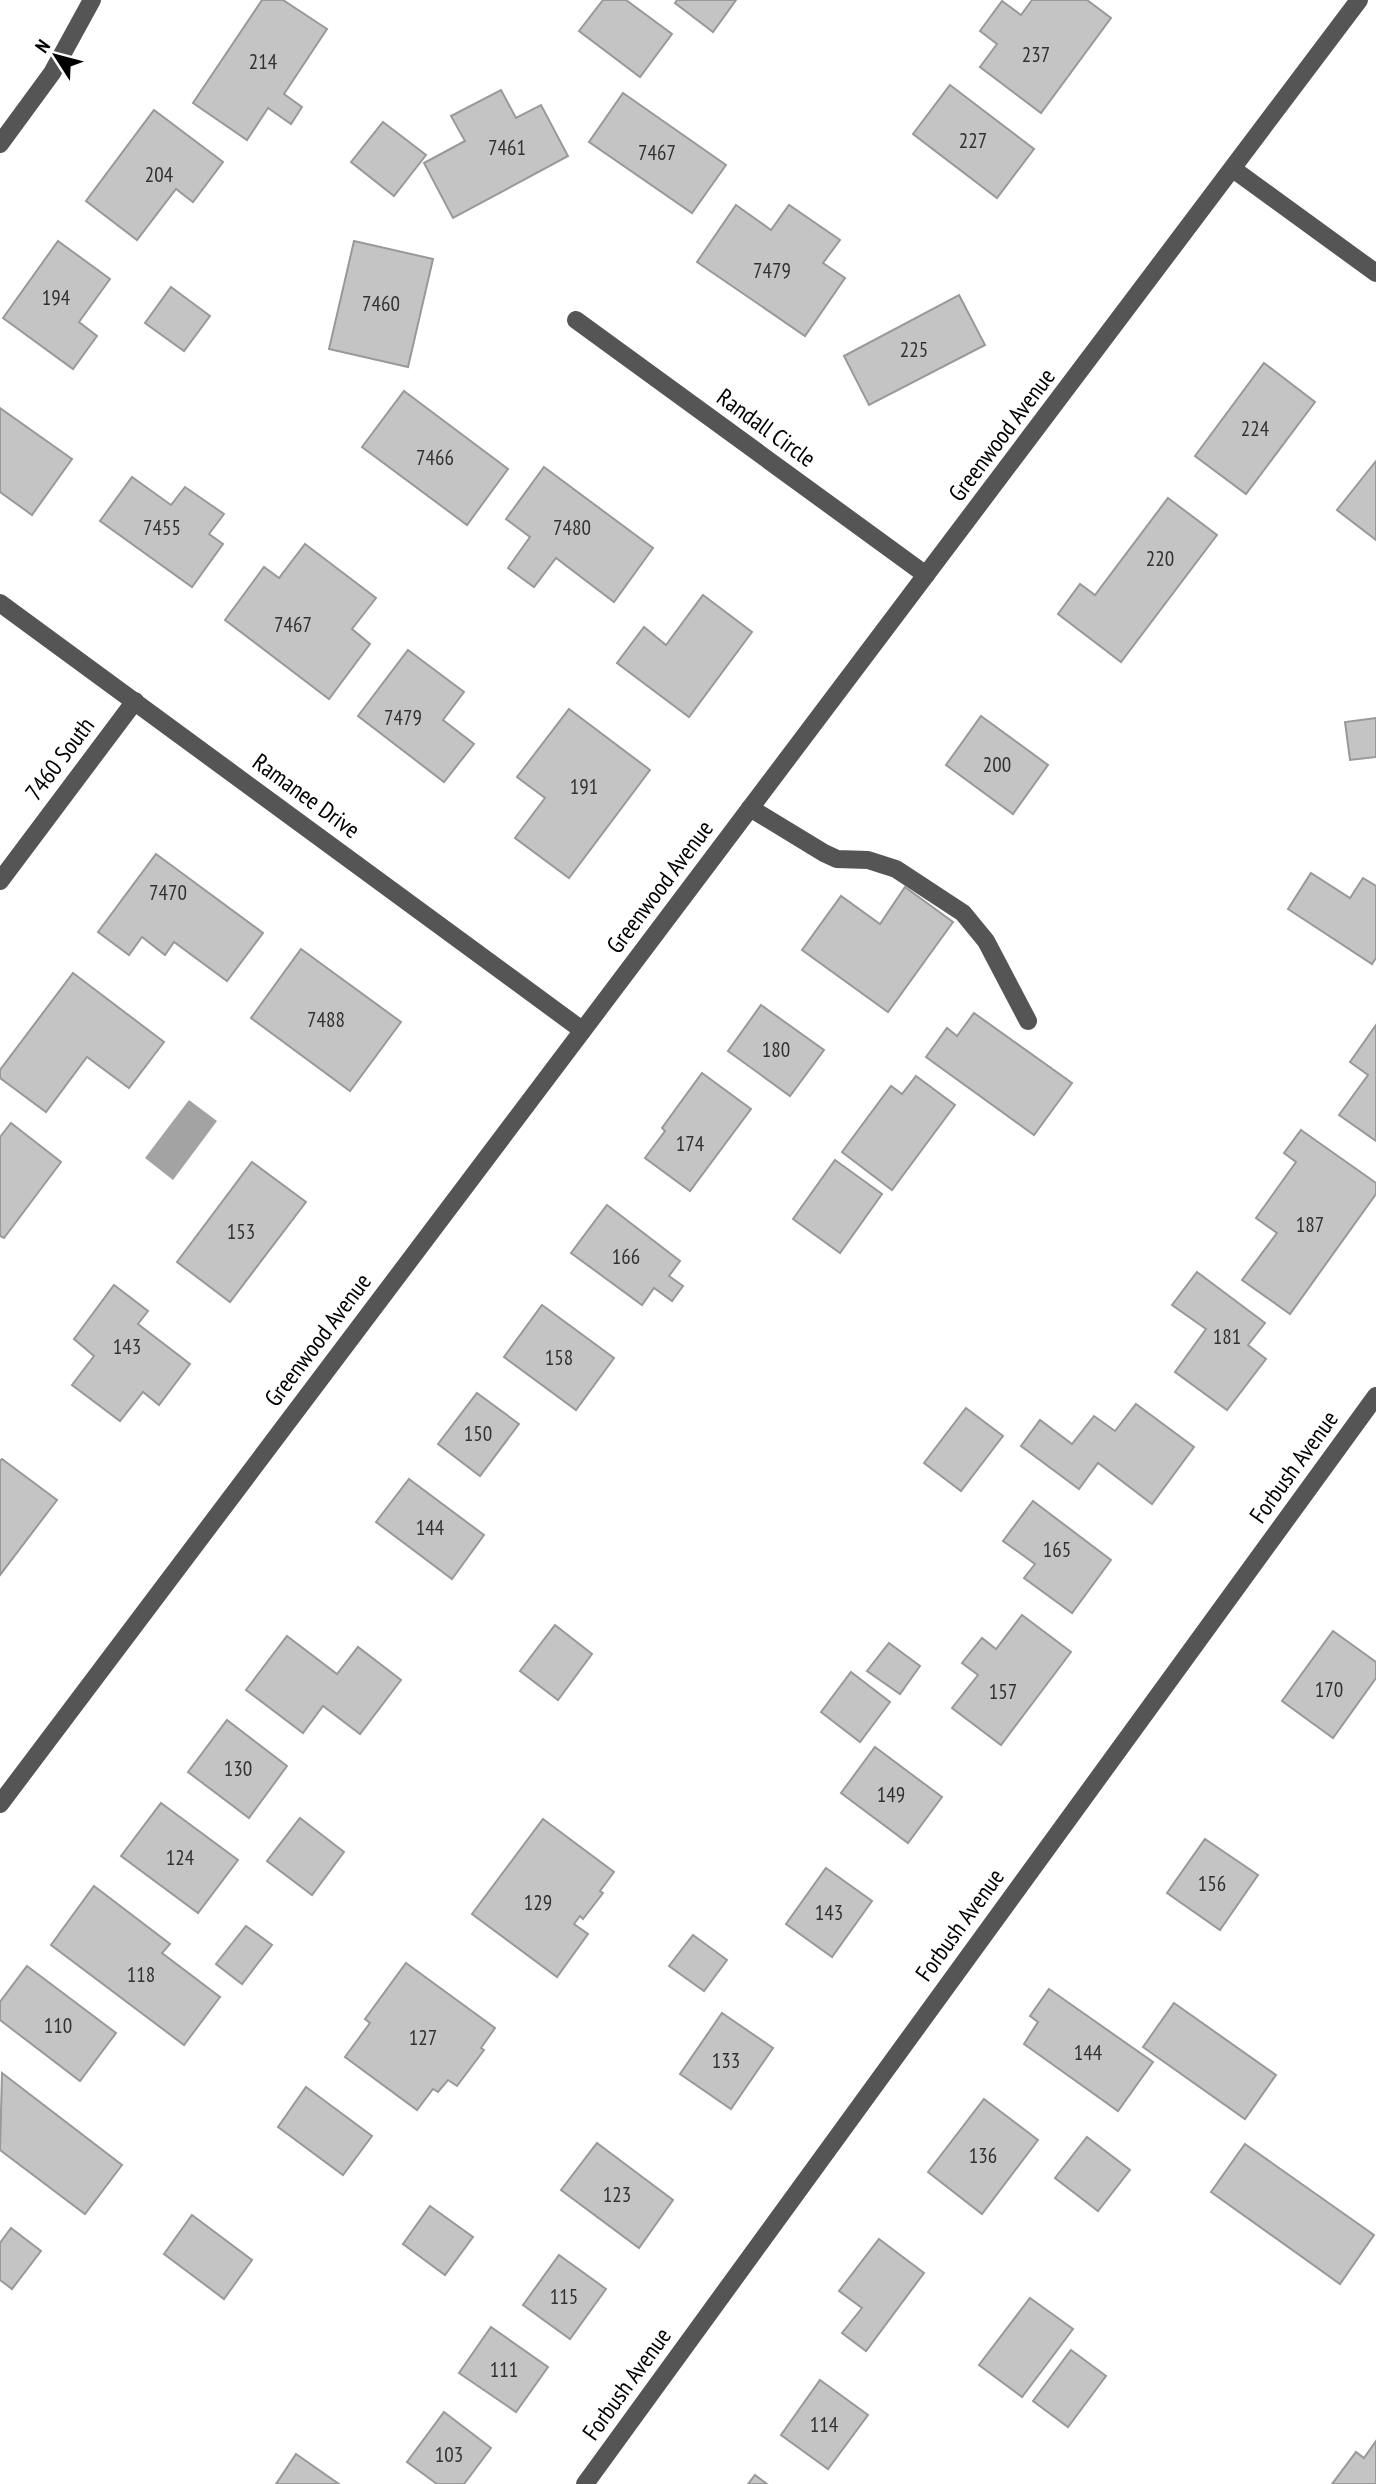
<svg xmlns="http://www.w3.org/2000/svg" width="1376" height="2484" viewBox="0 0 1376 2484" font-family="'PT Sans Narrow',sans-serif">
<rect width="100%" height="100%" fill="#fff"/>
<path fill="#a3a3a3" d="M189,1100L217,1121L173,1180L145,1158Z"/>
<g fill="#c4c4c4" stroke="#999" stroke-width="2">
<path d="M262,0H283L327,29L284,94L302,107L291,124L268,108L247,140L193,103Z"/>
<path d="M603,0H626L672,34L640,77L579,31Z"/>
<path d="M677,0H736L713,32L675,3Z"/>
<path d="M1032,0H1087L1111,18L1041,113L980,67L997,44L980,31L1002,1L1021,15Z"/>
<path d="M950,85L1034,149L997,198L913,134Z"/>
<path d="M501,90L516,118L541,105L568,156L453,218L424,163L465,141L451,116Z"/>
<path d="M623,93L726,165L692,213L589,142Z"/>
<path d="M154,110L223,162L193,202L176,189L137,240L86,201Z"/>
<path d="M383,122L426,155L394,196L351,162Z"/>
<path d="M736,205L771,230L789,205L840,240L823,263L845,278L805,336L697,262Z"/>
<path d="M58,241L110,279L79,322L97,336L73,369L3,318Z"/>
<path d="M354,241L433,259L408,367L329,349Z"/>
<path d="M171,287L210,316L184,351L145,323Z"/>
<path d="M959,295L985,345L869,405L844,356Z"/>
<path d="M1264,363L1315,402L1246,494L1195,456Z"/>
<path d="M404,391L508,469L467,525L362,447Z"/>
<path d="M0,408L72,459L32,515L0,492Z"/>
<path d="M1376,461V540L1337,510Z"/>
<path d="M544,467L653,548L614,602L556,558L534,587L508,568L530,537L506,519Z"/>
<path d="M132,477L171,505L185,487L224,514L209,534L223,544L192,587L100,521Z"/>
<path d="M1168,498L1217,535L1121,662L1058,614L1080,584L1095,595Z"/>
<path d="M305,544L376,598L352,629L370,644L329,699L225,620L264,567L279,578Z"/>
<path d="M703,595L752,632L689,717L617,663L644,627L666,645Z"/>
<path d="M408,650L464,692L443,720L474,744L444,782L358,716Z"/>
<path d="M569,709L650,770L569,878L515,838L545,798L517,777Z"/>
<path d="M981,716L1048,765L1013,814L946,765Z"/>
<path d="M1376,718V757L1350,760L1345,722Z"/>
<path d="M156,854L263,933L227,981L174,942L165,955L142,937L129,955L98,932Z"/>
<path d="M1311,873L1350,898L1363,878L1376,886V958L1372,964L1288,909Z"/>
<path d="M905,887L953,922L888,1012L802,950L841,896L880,924Z"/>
<path d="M301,949L401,1022L350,1091L251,1018Z"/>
<path d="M73,973L164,1042L129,1088L87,1057L46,1112L0,1078V1070Z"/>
<path d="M761,1005L824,1050L790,1096L728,1051Z"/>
<path d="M974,1013L1072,1083L1034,1135L926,1057L947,1028L957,1036Z"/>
<path d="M1376,1025V1141L1339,1115L1368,1075L1350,1062Z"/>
<path d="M702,1073L751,1109L690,1191L645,1158L665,1131L662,1128Z"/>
<path d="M916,1076L955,1105L892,1190L842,1152L891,1086L902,1094Z"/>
<path d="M11,1123L61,1162L4,1238L0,1236V1137Z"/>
<path d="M1301,1130L1376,1183V1194L1290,1314L1242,1280L1277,1233L1256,1218L1296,1162L1284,1153Z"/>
<path d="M835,1160L882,1194L840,1253L793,1219Z"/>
<path d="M252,1162L306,1202L230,1302L177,1262Z"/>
<path d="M607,1205L680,1261L669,1276L683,1286L672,1301L654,1288L642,1305L571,1253Z"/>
<path d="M1197,1272L1265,1323L1248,1345L1266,1359L1227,1410L1175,1372L1206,1329L1172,1305Z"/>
<path d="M114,1285L148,1311L138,1324L190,1364L159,1405L143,1392L120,1421L72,1385L94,1356L74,1339Z"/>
<path d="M542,1305L614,1358L576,1410L504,1357Z"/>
<path d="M477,1393L519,1424L480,1476L438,1444Z"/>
<path d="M1136,1404L1194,1447L1152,1504L1098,1463L1079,1489L1021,1446L1040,1420L1072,1444L1094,1416L1115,1431Z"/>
<path d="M966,1408L1003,1436L961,1491L924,1463Z"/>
<path d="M2,1459L57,1500L0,1575V1461Z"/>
<path d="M409,1479L484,1535L452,1579L376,1522Z"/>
<path d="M1033,1501L1111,1560L1072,1613L1024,1578L1035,1564L1003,1541Z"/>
<path d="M1022,1615L1071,1652L1001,1745L952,1708L978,1675L962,1663L982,1638L996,1649Z"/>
<path d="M555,1625L592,1654L558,1700L520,1671Z"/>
<path d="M1333,1631L1376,1662V1678L1333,1738L1282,1701Z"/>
<path d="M287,1636L337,1674L358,1647L401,1680L360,1734L323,1706L303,1733L246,1690Z"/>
<path d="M889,1643L920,1666L900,1694L867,1671Z"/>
<path d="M851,1672L890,1702L860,1742L821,1712Z"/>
<path d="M227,1720L287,1766L249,1818L188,1772Z"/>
<path d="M875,1747L942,1797L908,1843L841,1793Z"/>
<path d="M161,1803L238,1860L198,1913L121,1856Z"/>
<path d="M300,1818L344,1852L312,1895L267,1861Z"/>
<path d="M543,1819L614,1872L600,1891L603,1893L583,1919L580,1916L574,1924L588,1934L557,1977L472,1914Z"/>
<path d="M1205,1839L1258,1875L1220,1930L1167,1893Z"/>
<path d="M826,1868L872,1901L832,1957L786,1924Z"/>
<path d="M94,1886L170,1944L162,1953L220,1997L184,2045L51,1945Z"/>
<path d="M246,1926L272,1945L242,1984L216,1964Z"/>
<path d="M693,1935L727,1960L704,1991L669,1966Z"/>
<path d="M406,1963L495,2028L481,2048L484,2050L457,2086L448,2080L438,2092L433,2089L417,2110L345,2057L370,2023L365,2019Z"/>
<path d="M27,1966L116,2033L80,2081L0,2020V2002Z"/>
<path d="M1049,1989L1153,2062L1118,2111L1024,2044L1038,2022L1030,2016Z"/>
<path d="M1174,2003L1276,2075L1245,2119L1143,2047Z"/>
<path d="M722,2013L773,2048L731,2109L680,2074Z"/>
<path d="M2,2073L122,2165L85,2214L0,2150Z"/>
<path d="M306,2087L372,2136L343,2175L278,2127Z"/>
<path d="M984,2099L1038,2140L982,2214L928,2172Z"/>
<path d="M1087,2137L1130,2170L1098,2211L1055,2178Z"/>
<path d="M597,2143L673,2200L639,2248L561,2190Z"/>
<path d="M1245,2144L1374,2235L1340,2284L1211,2192Z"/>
<path d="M430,2206L473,2237L445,2275L403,2244Z"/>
<path d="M192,2215L252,2260L224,2299L164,2254Z"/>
<path d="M11,2228L41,2251L12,2289L0,2280V2243Z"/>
<path d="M879,2239L924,2273L866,2351L842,2333L862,2308L839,2291Z"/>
<path d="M559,2255L606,2289L570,2339L523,2305Z"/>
<path d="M1030,2298L1073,2329L1022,2397L979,2365Z"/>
<path d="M491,2327L548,2367L516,2412L459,2373Z"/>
<path d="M1071,2350L1106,2376L1068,2427L1033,2401Z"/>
<path d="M820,2380L868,2415L828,2469L781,2435Z"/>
<path d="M444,2412L491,2448L464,2484H437L407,2462Z"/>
<path d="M1376,2441V2484H1332L1356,2452L1364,2458Z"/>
<path d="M296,2454L339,2484H276Z"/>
<path d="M755,2475L767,2484H748Z"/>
</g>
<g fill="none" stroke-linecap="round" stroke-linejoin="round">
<g stroke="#555" stroke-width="18">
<path d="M0,144L52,73L92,0"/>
<path d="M1233,169L1376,273"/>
<path d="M576,320L926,575"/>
<path d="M0,603L582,1030"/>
<path d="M750,808L824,853L837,859L868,860L896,869L963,913L986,941L1028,1021"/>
<path d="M0,881L135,701"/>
<path d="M0,1804L1359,0"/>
<path d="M585,2484L1376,1396"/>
</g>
</g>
<g text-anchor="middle" stroke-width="5" stroke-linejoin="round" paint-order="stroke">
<g font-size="21" fill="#313131">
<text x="1036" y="62">237</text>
<text x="263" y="69">214</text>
<text x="973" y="148">227</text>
<text x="507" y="155">7461</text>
<text x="657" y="160">7467</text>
<text x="159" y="182">204</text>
<text x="772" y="278">7479</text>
<text x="56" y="305">194</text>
<text x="381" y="311">7460</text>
<text x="914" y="357">225</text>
<text x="1255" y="436">224</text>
<text x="435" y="465">7466</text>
<text x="162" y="535">7455</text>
<text x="572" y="535">7480</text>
<text x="1160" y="566">220</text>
<text x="293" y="632">7467</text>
<text x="403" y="725">7479</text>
<text x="997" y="772">200</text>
<text x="584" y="794">191</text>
<text x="168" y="900">7470</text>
<text x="326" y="1027">7488</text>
<text x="776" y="1057">180</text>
<text x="690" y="1151">174</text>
<text x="1310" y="1232">187</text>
<text x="241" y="1239">153</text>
<text x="626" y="1264">166</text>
<text x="1227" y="1344">181</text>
<text x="127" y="1354">143</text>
<text x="559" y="1365">158</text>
<text x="478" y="1441">150</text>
<text x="430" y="1535">144</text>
<text x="1057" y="1557">165</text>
<text x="1329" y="1697">170</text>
<text x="1003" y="1699">157</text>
<text x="238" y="1776">130</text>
<text x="891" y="1802">149</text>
<text x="180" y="1865">124</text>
<text x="1212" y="1891">156</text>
<text x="538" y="1910">129</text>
<text x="829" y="1920">143</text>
<text x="141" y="1982">118</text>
<text x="58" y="2033">110</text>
<text x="423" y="2045">127</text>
<text x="1088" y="2060">144</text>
<text x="726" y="2068">133</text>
<text x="983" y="2163">136</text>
<text x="617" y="2202">123</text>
<text x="564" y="2304">115</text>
<text x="504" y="2377">111</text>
<text x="824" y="2432">114</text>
<text x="449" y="2462">103</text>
</g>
<g font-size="24" fill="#000" stroke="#fff">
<text transform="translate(766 428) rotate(36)" y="8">Randall Circle</text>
<text transform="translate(1002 435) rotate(-53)" y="8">Greenwood Avenue</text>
<text transform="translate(60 759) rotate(-53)" y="8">7460 South</text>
<text transform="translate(306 796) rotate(36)" y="8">Ramanee Drive</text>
<text transform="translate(660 887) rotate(-53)" y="8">Greenwood Avenue</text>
<text transform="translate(318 1340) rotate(-53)" y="8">Greenwood Avenue</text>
<text transform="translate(1294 1467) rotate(-54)" y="8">Forbush Avenue</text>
<text transform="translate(960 1925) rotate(-54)" y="8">Forbush Avenue</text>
<text transform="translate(627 2384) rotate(-54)" y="8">Forbush Avenue</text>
</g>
</g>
<g transform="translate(56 56) rotate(306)" stroke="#ffffff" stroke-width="5" paint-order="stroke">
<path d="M0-5L12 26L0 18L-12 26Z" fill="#000000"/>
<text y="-10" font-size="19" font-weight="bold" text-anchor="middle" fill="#000000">N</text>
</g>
</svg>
